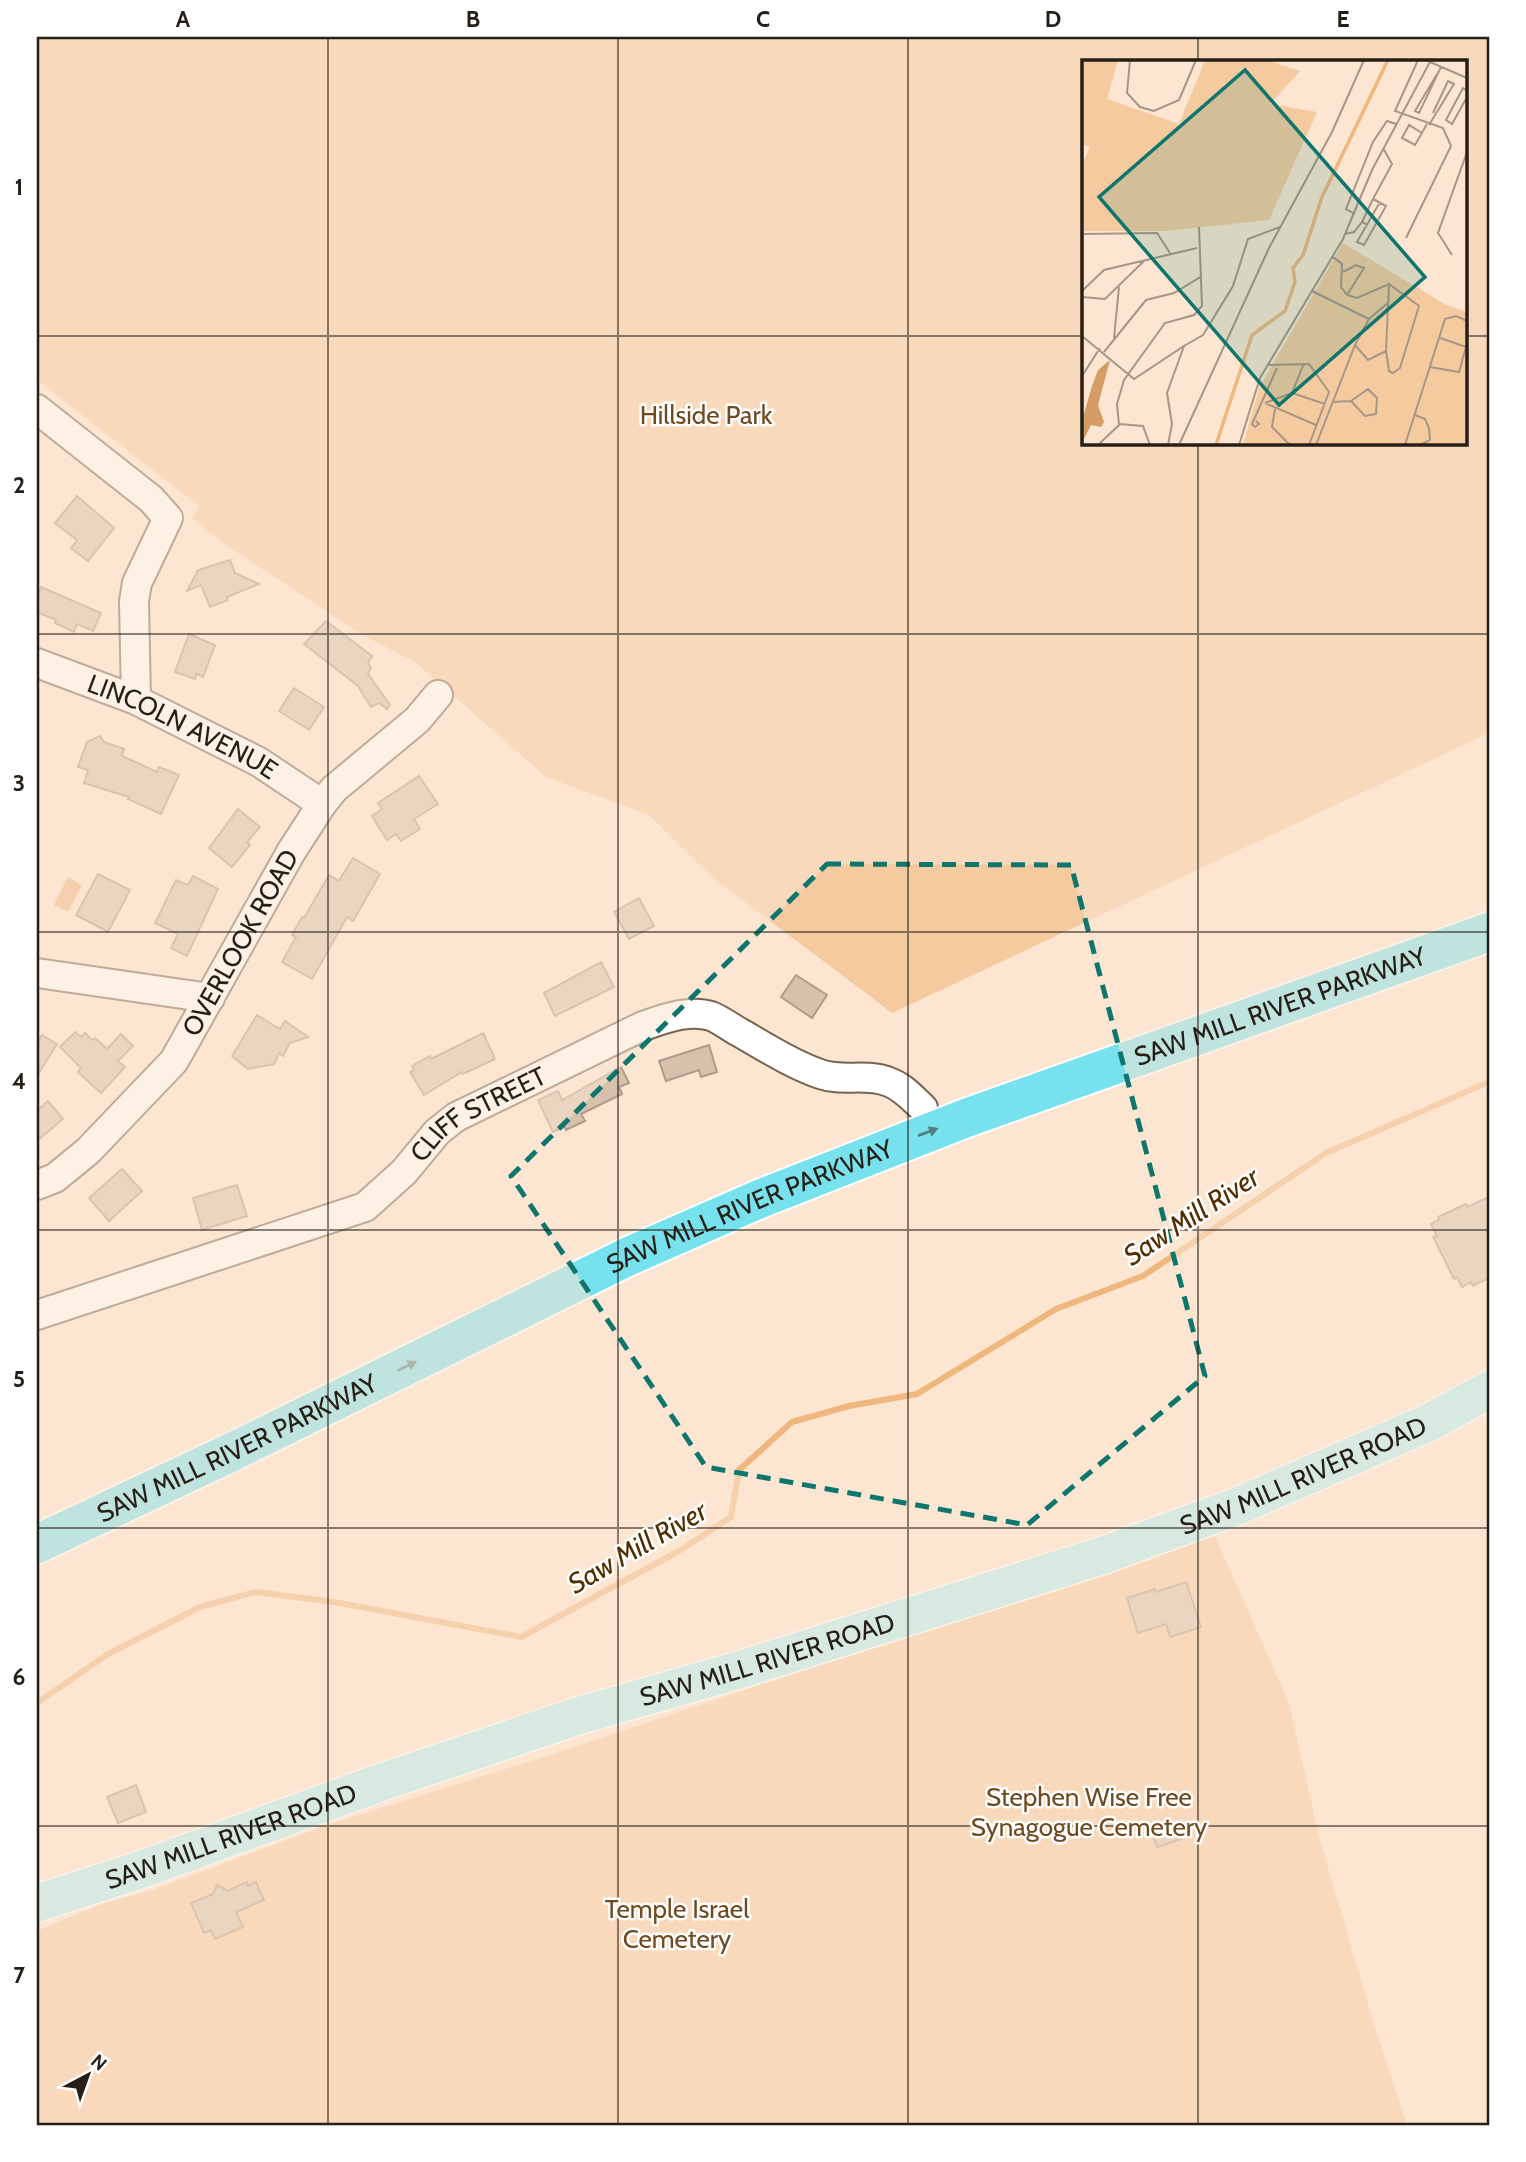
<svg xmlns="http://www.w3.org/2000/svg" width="1526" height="2162" viewBox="0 0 1526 2162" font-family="Cabin,sans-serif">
<rect width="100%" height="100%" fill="#fce6d1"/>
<g fill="#f5ca9f" fill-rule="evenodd">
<path d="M37,37H1489V733L892,1013L713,878L649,815L546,777L415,662L361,634L223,543L192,518L199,506L37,380ZM1083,61H1465V443H1083Z"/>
<path d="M1214,1534L1289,1703L1320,1840L1374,2024L1407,2125H37V1931L102,1904L150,1891L330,1824L525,1763Z"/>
</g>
<path fill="#efb77e" d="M68,877L82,885L68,912L54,905Z"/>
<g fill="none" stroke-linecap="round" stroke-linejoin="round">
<path stroke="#efb77e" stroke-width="6" d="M37,1703L108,1654L200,1607L256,1592L334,1602L521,1637L679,1551L731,1517L739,1470L792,1422L849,1406L917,1394L1056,1309L1143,1276L1326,1153L1489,1082"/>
</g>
<g fill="#d6c1ad" stroke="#af9b88" stroke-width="2">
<path d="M77,496L114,528L88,561L71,548L77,540L55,523Z"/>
<path d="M230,560L235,573L259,584L227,597L228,600L210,607L201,585L187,591L198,570Z"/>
<path d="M41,587L101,613L93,631L77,624L74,632L55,623L56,620L37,612V598Z"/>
<path d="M326,621L372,656L368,663L371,668L368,674L390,705L387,709L379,703L371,707L358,686L304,644Z"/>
<path d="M189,634L215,645L203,677L197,674L195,679L175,672Z"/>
<path d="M294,688L324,707L309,730L279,711Z"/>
<path d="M100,736L104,742L124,749L122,756L157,772L159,767L179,775L161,814L128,799L129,797L84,783L88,770L78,767L87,742Z"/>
<path d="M419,776L438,804L414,819L420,829L401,841L396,834L387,840L372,816L382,809L378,803Z"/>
<path d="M238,809L260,827L247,842L250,845L232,867L209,848Z"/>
<path d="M353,858L380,874L353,921L347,917L312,979L282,962L296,937L292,935L302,917L304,918L329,875L339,881Z"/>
<path d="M98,874L130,890L108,932L76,915Z"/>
<path d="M193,876L218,889L187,956L171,948L178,934L155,923L176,880L188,885Z"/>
<path d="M639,898L654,926L629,939L614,912Z"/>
<path d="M601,962L614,987L555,1016L544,993Z"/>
<path d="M796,975L827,995L812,1018L781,997Z"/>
<path d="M257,1015L280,1029L285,1021L308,1037L290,1043L283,1056L279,1053L274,1064L248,1069L232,1056Z"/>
<path d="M75,1032L81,1037L85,1033L92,1040L95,1038L107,1049L121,1034L133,1046L118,1061L125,1067L101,1093L78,1072L81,1068L60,1047Z"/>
<path d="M483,1033L495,1059L463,1074L462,1072L424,1095L410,1072L414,1070L412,1066L430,1056L431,1059Z"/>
<path d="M42,1035L57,1044L37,1076V1044Z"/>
<path d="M709,1045L717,1072L701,1077L699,1070L666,1081L659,1061Z"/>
<path d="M621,1067L629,1083L619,1087L622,1094L581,1114L585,1121L566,1130L564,1126L553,1132L538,1100L558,1091L562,1100Z"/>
<path d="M48,1101L63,1119L37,1141V1111Z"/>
<path d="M122,1169L142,1191L109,1221L89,1198Z"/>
<path d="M237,1185L247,1216L202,1230L193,1198Z"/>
<path d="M1489,1197V1278L1473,1286L1471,1282L1462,1287L1457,1277L1454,1279L1433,1237L1437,1236L1431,1224L1439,1220L1438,1217L1466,1204L1467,1207Z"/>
<path d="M1186,1582L1201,1627L1170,1637L1166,1624L1138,1633L1127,1598L1155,1589L1156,1592Z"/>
<path d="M136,1785L146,1812L118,1823L107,1797Z"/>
<path d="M1176,1824L1181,1839L1157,1847L1152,1832Z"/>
<path d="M247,1882L248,1886L256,1882L264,1900L236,1912L243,1927L215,1939L211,1930L204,1933L191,1903L213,1894L217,1885L228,1891Z"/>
</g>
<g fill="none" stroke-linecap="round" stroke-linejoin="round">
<defs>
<g id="minor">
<path d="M37,409L151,499L168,518L137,583L134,601L136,700"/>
<path id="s1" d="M37,663L136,700L259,762L322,804"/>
<path d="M37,973L210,998"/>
<path id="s2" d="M37,1185L55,1178L88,1151L174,1061L291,852L322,804L334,789L417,720L438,695"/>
<path id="s3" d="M37,1315L365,1207L404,1172L437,1132L456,1117L643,1026C664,1019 689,1009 711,1016C721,1020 730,1027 739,1032C765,1047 792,1064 820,1074C842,1082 867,1073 889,1082C903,1087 912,1098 923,1108"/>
</g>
<g id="major">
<path id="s4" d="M37,1903L140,1870L382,1782L581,1715L742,1669L1104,1555L1238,1506L1428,1423L1489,1390"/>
</g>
<g id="highway">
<path id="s5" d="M37,1544L230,1453L627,1257L762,1198L966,1118L1489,932"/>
</g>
</defs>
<use href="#minor" stroke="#766451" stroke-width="32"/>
<use href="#major" stroke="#fff" stroke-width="40"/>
<use href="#highway" stroke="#fff" stroke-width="42"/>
<use href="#minor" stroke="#fff" stroke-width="28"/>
<use href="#major" stroke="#adedf4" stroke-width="37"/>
<use href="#highway" stroke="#77e1ed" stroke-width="38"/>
</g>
<defs><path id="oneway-solid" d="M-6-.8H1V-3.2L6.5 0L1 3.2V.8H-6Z" transform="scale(1.75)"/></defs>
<g fill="#4e8082">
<use href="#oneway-solid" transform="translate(928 1132) rotate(-20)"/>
<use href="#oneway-solid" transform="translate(407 1366) rotate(-26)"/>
</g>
<path d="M0 0H1526V2162H0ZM827,864L1071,865L1205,1376L1027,1525L706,1467L511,1176Z" fill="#fce6d1" fill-opacity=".55" fill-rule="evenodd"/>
<path fill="none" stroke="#0f766e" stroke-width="5" stroke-dasharray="14 9" stroke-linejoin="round" d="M827,864L1071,865L1205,1376L1027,1525L706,1467L511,1176Z"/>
<path fill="none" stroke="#261f17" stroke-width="2" stroke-opacity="0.55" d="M328,37V2125M618,37V2125M908,37V2125M1198,37V61M37,336H1083M1465,336H1489M1198,443V2125M37,634H1489M37,932H1489M37,1230H1489M37,1528H1489M37,1826H1489"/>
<g text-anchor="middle" stroke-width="5" stroke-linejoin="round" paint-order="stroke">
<g font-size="26" fill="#6f491f" stroke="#fff">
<text x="706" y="424">Hillside Park</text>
<text x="1089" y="1806">Stephen Wise Free<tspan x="1089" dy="30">Synagogue Cemetery</tspan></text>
<text x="677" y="1918">Temple Israel<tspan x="677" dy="30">Cemetery</tspan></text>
</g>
<g font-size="26" fill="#261f17" stroke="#fff">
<text dy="9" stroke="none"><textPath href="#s1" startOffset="159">LINCOLN AVENUE</textPath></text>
<text dy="9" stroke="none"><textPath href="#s2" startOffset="322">OVERLOOK ROAD</textPath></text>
<text dy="9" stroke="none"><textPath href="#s5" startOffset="1356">SAW MILL RIVER PARKWAY</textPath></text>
<text dy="9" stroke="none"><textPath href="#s3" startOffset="494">CLIFF STREET</textPath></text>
<text dy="9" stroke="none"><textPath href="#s5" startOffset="789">SAW MILL RIVER PARKWAY</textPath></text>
<text dy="9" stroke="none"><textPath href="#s5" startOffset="222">SAW MILL RIVER PARKWAY</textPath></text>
<text dy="9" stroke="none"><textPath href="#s4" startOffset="1337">SAW MILL RIVER ROAD</textPath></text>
<text dy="9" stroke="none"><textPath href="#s4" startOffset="770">SAW MILL RIVER ROAD</textPath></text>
<text dy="9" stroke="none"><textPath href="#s4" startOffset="205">SAW MILL RIVER ROAD</textPath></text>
</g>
<g font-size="28" font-style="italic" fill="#532f00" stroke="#fff">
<text transform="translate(1191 1216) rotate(-33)" y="10">Saw Mill River</text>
<text transform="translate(637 1547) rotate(-30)" y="10">Saw Mill River</text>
</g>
</g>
<g transform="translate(1082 60)">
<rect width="385" height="385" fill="#fce6d1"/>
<path d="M0,0H36L25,39L97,64L123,0H185L218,11L188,44L235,52L187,160L83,171H0V104L8,87L0,84ZM261,183L364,245L385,252V385H161L177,328Z" fill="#f5ca9f"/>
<path d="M28,300L16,345L22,362L19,367L9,365L0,383V361L10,326L16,310Z" fill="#d39d64"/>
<path fill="none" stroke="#efb77e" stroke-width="3.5" d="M134,385L170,275L203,251L213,222L211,208L221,195L240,137L306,0"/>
<path fill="none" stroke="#a69687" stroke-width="2" d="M48,0L45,33L58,47L72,51L97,40L114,0M348,2L385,18M355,14L333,51L337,53L359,7M385,31L381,28L364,60L370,64L385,37M347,65L372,24L366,21L351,53M340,73L327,65L320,78L333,85L345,64M298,142L275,182L282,185L304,146L291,139L310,104L301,88M273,154L264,149L291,82L305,61L314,64M280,162L291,139M0,174L75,173L88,193M263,174L272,172L280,162L286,165M324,178L369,86L361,68L313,51L336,0M370,195L356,173L385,92M251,197L260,204L259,227L265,235L275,238L307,224L304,291L307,311L311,313L318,308L337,246L307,224M261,212L274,205L282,208L265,235M0,231L22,210L115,188M230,231L287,259M0,237L23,239L62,201M0,276L52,319L102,286L85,333L90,364L86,385M32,278L37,227M273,285L286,300L304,291M102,286L121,275L151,226L166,179L198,167M22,292L64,240L92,233L120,216M222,303L210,333L243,344M186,305L227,304L247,332L227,385M348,307L377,312L384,287L358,278M0,316L18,288M250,342L269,341L283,356L294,354L295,338L286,329L269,341M183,343L234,365M183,343L210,333M193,349L190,367L208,385M333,355L343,359L347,368L348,380L338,385M174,361L177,364L173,367L170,364L195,308M37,364L61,366L68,385M16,385L37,365L35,344L42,320L83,263L112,255L120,246L117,167M97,385L187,188L250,72L282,0M157,385L178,318L261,179L290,110L349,0M234,385L273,285L287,259L307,242M323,385L363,259L374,256L385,261"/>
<path fill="#0f766e" fill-opacity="0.15" stroke="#0f766e" stroke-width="3.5" d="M163,10L343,217L197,345L17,137Z"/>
<rect width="385" height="385" fill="none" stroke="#261f17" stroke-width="3.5"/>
</g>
<rect width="1526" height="2162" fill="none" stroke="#ffffff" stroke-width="77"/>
<g transform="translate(88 2075) rotate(41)" stroke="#ffffff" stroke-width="5" paint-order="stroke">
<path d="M0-5L12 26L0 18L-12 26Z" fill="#261f17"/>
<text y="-10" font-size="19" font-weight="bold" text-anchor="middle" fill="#261f17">N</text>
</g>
<rect x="38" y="38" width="1450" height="2086" fill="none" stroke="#261f17" stroke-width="2.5"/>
<g font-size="23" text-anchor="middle" font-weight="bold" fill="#261f17">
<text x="183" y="27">A</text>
<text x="473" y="27">B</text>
<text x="763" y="27">C</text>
<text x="1053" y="27">D</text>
<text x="1343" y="27">E</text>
<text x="19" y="195">1</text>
<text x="19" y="493">2</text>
<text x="19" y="791">3</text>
<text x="19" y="1089">4</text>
<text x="19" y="1387">5</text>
<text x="19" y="1685">6</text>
<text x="19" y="1983">7</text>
</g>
</svg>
